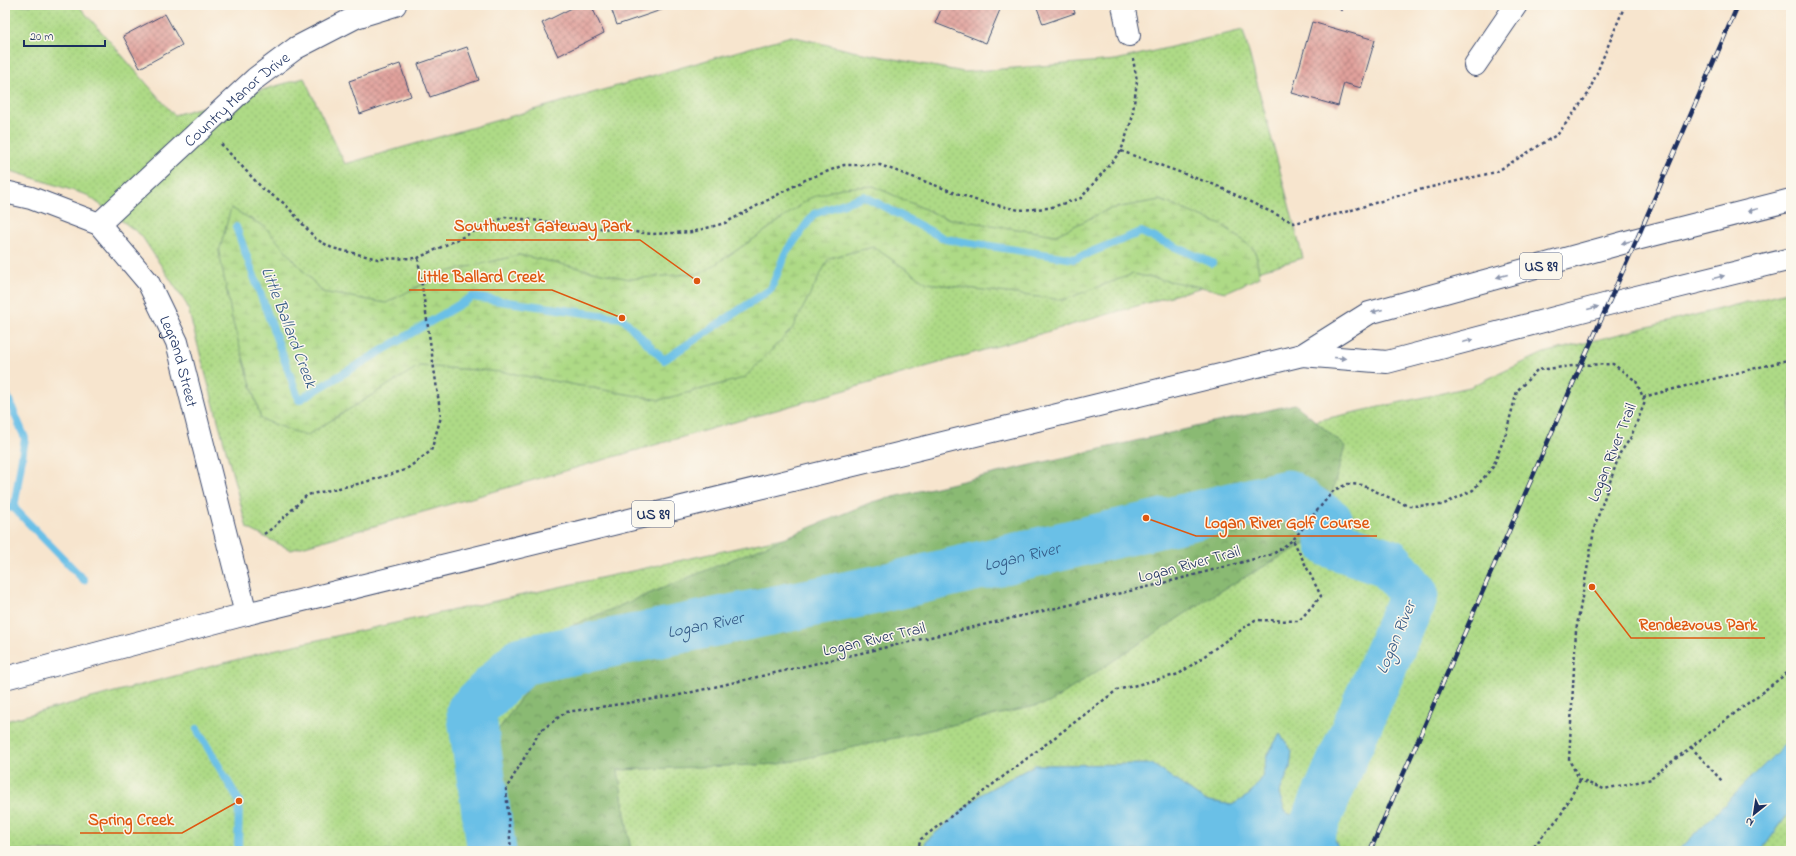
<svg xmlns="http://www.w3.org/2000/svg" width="1796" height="856" viewBox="0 0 1796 856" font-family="'Indie Flower',sans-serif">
<defs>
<pattern id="green-dots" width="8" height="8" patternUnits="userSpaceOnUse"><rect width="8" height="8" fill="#aeda86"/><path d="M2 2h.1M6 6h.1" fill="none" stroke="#95bb76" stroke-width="1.8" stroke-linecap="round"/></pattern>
<pattern id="forest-crowns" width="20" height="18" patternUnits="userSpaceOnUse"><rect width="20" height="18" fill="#8aba73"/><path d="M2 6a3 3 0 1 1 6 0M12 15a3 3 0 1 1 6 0" fill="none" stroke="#709862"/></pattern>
<pattern id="wetland-marsh" width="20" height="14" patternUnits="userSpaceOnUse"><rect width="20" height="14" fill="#aeda86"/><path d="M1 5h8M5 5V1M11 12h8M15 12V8" fill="none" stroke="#95bb76"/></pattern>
<pattern id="building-cross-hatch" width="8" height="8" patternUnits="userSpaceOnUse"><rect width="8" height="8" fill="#e1a19b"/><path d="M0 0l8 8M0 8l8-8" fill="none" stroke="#b68482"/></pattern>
</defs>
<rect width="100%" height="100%" fill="#fbf7ec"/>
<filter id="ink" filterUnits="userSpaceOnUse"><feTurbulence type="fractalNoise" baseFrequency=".025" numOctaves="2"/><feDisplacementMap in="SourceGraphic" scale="8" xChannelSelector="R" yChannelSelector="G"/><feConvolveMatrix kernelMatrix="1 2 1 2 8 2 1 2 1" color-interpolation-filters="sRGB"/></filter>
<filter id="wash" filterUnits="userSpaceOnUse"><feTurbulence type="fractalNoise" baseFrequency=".012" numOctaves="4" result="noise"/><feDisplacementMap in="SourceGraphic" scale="16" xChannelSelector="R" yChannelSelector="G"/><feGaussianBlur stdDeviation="0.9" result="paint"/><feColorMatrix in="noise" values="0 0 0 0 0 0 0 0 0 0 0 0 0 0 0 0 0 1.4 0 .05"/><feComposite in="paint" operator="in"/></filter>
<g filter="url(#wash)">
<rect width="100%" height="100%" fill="#f7e5ce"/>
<g fill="url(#green-dots)" stroke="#648472">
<path d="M5,5H78L174,115L304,78L345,164L791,36L852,51L964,72L1116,60L1243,30L1303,258L291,550L247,528L187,305L141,235L87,195L5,169Z"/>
<path d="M1791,291V851H5V721L277,649L1470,387L1544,353Z"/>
</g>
<path fill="url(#forest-crowns)" stroke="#527468" d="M1295,404L1345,446L1321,534L1212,596L1049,703L780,764L618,770L631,851H478L466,775L573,625L872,502Z"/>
<path fill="url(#wetland-marsh)" stroke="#648472" d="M873,186L945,218L1056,235L1109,209L1160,200L1224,226L1255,250L1260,277L1226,292L1133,274L1063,300L927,283L873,247L829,258L792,329L744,378L660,400L503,372L419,366L306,436L261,419L233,323L219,252L231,208L265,227L322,292L386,303L446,272L520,255L629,279L702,273L761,234L810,198L841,188Z"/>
<g fill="#6bc0e7" stroke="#4378a2">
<path d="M1280,734L1292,751L1290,768L1279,794L1286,813C1311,820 1332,823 1339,851H923L926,841L983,793L1035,765L1152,764L1204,800L1232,805L1249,795L1262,778L1267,755Z"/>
<path d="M1791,738V810L1761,851H1678Z"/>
</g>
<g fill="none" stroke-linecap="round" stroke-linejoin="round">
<g stroke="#6bc0e7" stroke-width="8">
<path d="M236,227L299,400L472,297L622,318L664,360L771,289L785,254L814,214L864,196L945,239L1074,259L1141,232L1212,263"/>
<path d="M5,391L25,438L14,508"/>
<path d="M5,507L14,508L84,580"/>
<path d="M197,729L239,801L238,851"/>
</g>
<path stroke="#6bc0e7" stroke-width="49" id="s1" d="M492,851L471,711L521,661L875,590L1287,494L1329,522L1330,543L1389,563L1414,594L1310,834L1311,851"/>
</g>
<g id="blocks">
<g fill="url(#building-cross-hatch)">
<path d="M578,5H591L604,33L558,56L542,23Z"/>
<path d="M610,5H676L617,25Z"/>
<path d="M943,5H1002L986,43L935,23Z"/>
<path d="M1036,5H1072L1075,13L1043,24Z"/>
<path d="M1335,5H1347L1341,11Z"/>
<path d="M165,14L182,45L140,68L123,36Z"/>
<path d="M1312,22L1375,40L1361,88L1344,83L1338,106L1292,93Z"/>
<path d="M467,47L479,80L430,97L418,64Z"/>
<path d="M400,64L411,96L360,114L349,81Z"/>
</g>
</g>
</g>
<g filter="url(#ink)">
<use href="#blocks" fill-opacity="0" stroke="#3c4a6f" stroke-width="1"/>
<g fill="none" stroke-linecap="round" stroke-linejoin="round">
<defs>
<g id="street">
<path d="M1123,5L1129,35"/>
<path d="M1475,65L1516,5"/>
<path id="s2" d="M5,192L31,198L99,224L148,282L177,342L246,614"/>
<path id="s3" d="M99,224L256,78L296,48L356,17L395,5"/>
</g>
<g id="highway">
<path d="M1302,355L1387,362L1608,304L1791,259"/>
<path d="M5,678L246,614L1302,355L1369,313L1637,239L1791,200"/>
</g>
</defs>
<use href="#street" stroke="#3c4a6f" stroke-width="24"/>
<use href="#highway" stroke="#3c4a6f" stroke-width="24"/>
<g stroke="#3c4a6f" stroke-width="2.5" stroke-dasharray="3 3" stroke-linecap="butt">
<path d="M5,12L10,5"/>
<path d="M221,144L263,189L285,204L316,239L332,248L378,259L418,258L505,217L652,234L692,232L725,223L805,180L844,165H880L978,201L1019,210L1049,208L1081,198L1121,151L1132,119L1137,81L1133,59"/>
<path d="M1121,151L1215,185L1294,223L1342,213L1414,191L1496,172L1558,134L1588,94L1625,5"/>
<path d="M1643,397L1791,359"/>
<path d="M264,534L274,527L307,495L362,483L405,470L431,451L441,417L418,258"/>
<path d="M1691,747L1722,781"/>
<path d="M511,851L506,789L540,731L566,712L675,696L1160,584L1273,554L1293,540L1334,490L1348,484L1362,485L1408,506L1442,505L1473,490L1493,467L1506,433L1517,391L1537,370L1581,365L1613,364L1636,381L1645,402L1630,439L1620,453L1595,525L1576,631L1569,760L1580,780L1604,789L1652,779V777L1791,670"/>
<path d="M917,851L921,839L1117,690L1179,674L1255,620L1299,621L1321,596L1293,540"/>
<path d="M1530,851L1560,816L1580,780"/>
</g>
<use href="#street" stroke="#fff" stroke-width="22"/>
<use href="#highway" stroke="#fff" stroke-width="22"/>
<defs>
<path id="rail" d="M1370,851L1581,365L1637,239L1738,5"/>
</defs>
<use href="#rail" stroke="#1b2f5e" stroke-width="4.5"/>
<use href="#rail" stroke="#fbf7ec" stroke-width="3" stroke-dasharray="9" stroke-linecap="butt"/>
</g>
<defs><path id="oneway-solid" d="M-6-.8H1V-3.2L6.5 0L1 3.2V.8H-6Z"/></defs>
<g fill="#8d97ae">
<use href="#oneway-solid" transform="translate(1753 210) rotate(166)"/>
<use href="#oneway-solid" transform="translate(1627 242) rotate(165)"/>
<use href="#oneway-solid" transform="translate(1502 276) rotate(165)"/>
<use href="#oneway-solid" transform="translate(1719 277) rotate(-14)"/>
<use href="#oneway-solid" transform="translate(1593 308) rotate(-15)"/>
<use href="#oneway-solid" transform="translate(1377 311) rotate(165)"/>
<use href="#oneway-solid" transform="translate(1468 341) rotate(-15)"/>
<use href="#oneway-solid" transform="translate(1340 358) rotate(5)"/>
</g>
</g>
<g text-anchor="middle" stroke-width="3" stroke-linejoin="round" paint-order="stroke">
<g fill="#fbf7ec" stroke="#5e6b89" stroke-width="1">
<rect x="1520" y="253" width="42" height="26" rx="3"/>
<rect x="632" y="501" width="42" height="26" rx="3"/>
</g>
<g font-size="15" font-weight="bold" fill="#1b2f5e">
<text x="1541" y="271">US 89</text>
<text x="653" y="519">US 89</text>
</g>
<g font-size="16" fill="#1b2f5e" stroke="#fbf7ec">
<text dy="6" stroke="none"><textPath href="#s3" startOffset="186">Country Manor Drive</textPath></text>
<text dy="6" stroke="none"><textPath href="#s2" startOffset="261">Legrand Street</textPath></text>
<text transform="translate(1611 452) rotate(-68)" y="6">Logan River Trail</text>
<text transform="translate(1189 563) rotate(-15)" y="6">Logan River Trail</text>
<text transform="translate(874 638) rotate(-13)" y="6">Logan River Trail</text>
</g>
<g font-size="17" font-style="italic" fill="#335a87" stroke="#fbf7ec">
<text transform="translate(290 327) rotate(69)" y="6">Little Ballard Creek</text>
<text dy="6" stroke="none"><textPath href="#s1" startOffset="724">Logan River</textPath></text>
<text dy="6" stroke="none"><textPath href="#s1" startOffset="400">Logan River</textPath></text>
<text transform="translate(1395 637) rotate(-67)" y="6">Logan River</text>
</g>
</g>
<path fill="none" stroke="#de5710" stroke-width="1.5" d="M697 281L640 240H446M622 318L552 290H409M1146 518L1196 536H1377M1592 587L1631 638H1765M239 801L182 833H80"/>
<g fill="#de5710" stroke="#fbf7ec" stroke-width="1.5">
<circle cx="697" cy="281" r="4"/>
<circle cx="622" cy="318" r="4"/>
<circle cx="1146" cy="518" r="4"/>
<circle cx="1592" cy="587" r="4"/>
<circle cx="239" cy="801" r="4"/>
</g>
<g font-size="17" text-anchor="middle" font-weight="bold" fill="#de5710" stroke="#fbf7ec" stroke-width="3" stroke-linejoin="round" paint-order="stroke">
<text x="543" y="231">Southwest Gateway Park</text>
<text x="481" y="282">Little Ballard Creek</text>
<text x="1287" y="528">Logan River Golf Course</text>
<text x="1698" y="630">Rendezvous Park</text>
<text x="131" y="825">Spring Creek</text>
</g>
<rect width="1796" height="856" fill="none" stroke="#fbf7ec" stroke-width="20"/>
<g transform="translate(1754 814) rotate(210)" stroke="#fbf7ec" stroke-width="3" paint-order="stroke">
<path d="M0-3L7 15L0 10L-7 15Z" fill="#1b2f5e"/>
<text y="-6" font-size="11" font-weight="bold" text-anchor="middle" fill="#1b2f5e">N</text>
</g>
<path d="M24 40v6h81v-6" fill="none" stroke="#1b2f5e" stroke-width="2"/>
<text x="30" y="40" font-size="12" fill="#1b2f5e" stroke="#fbf7ec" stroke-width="3" paint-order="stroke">20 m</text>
</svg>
